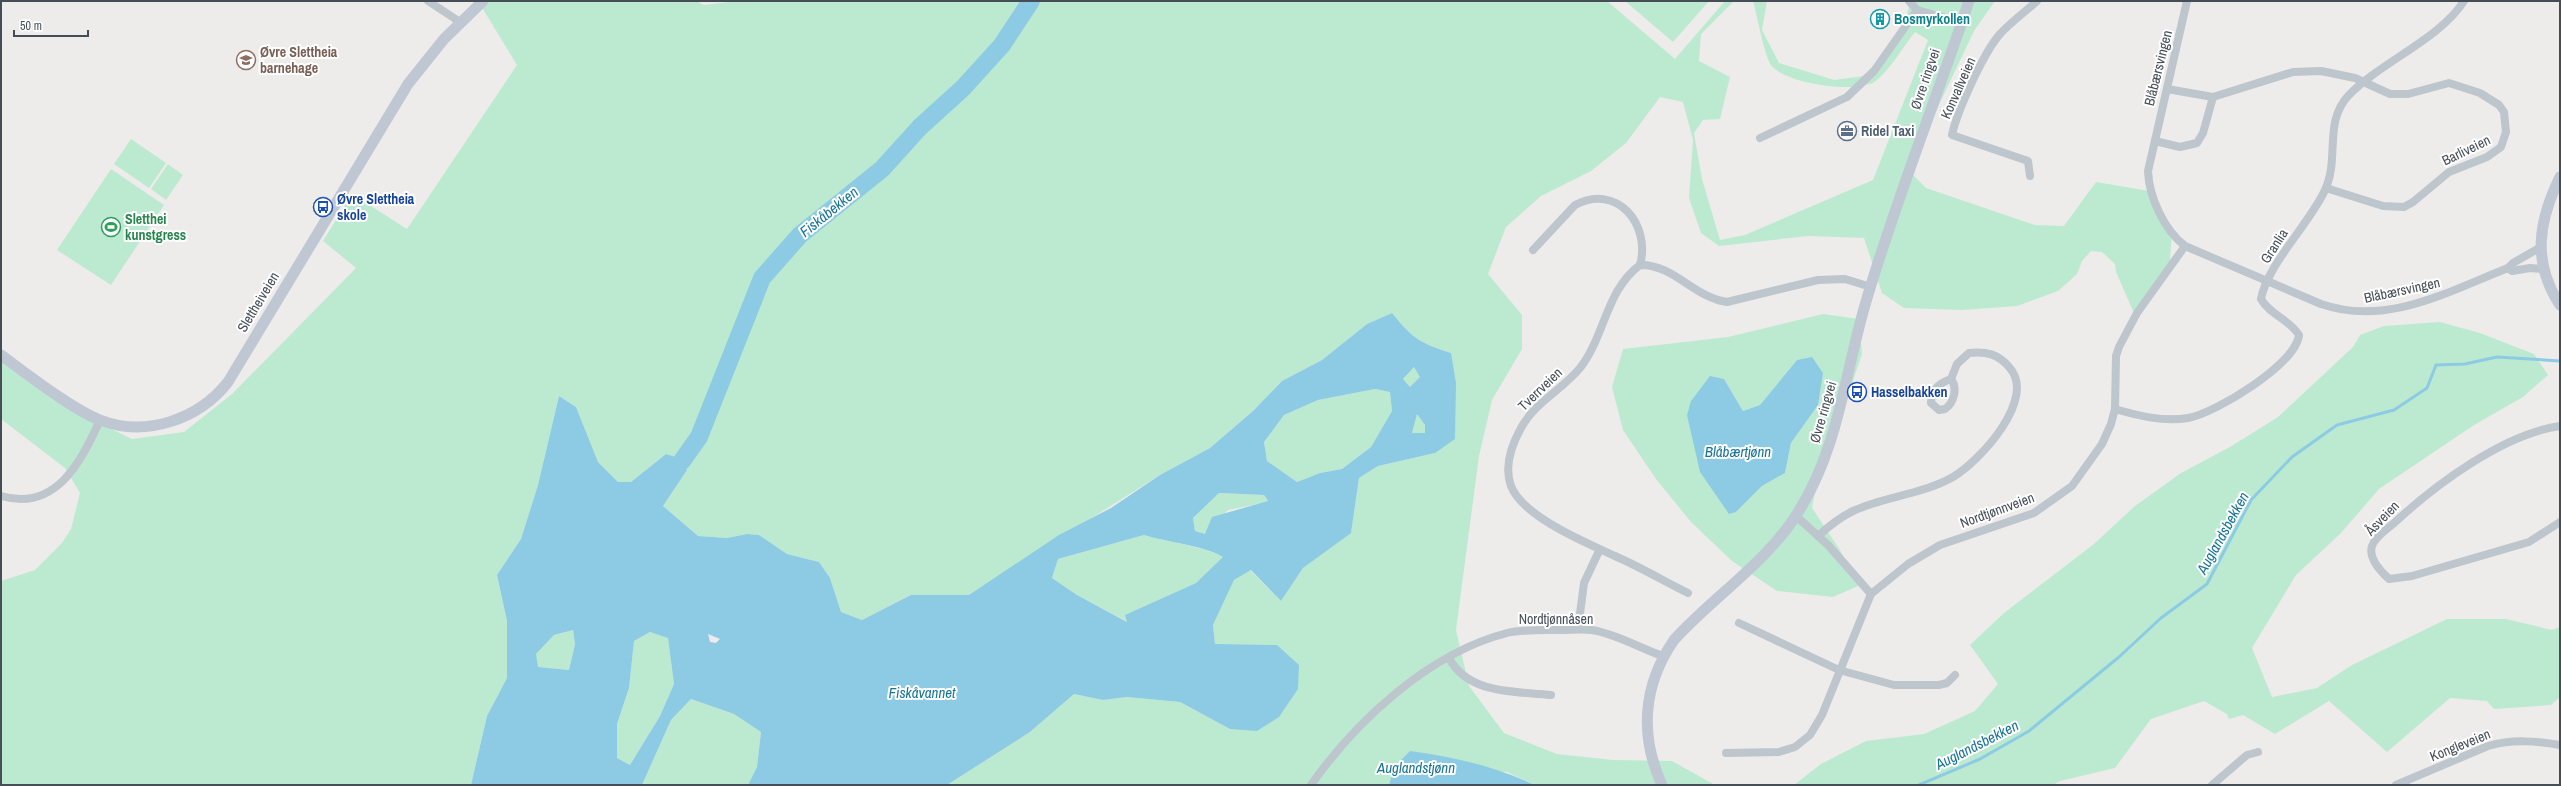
<svg xmlns="http://www.w3.org/2000/svg" width="2561" height="786" viewBox="0 0 2561 786" font-family="'Archivo Narrow',sans-serif">
<rect width="100%" height="100%" fill="#eeebeb"/>
<g fill="#bcead1" fill-rule="evenodd">
<path d="M478,1H696L704,5L737,1H1607L1675,59L1725,1H1734L1701,34L1699,61L1730,77L1720,119L1703,120L1694,133L1702,179L1720,240L1745,235L1873,180L1928,40L1915,32C1903,47 1892,67 1877,80C1861,95 1785,84 1771,65C1764,55 1757,15 1753,1H1767L1762,30L1779,63L1834,80L1871,75L1904,23L1911,1H1995L1974,31L1908,170L1926,188L2035,225L2064,226L2096,182L2149,191L2172,233L2169,272L2137,320L2116,272L2115,264L2102,252L2091,251L2082,261L2077,274L2058,291L2017,306L1962,310L1904,308L1882,293L1864,238L1808,236L1719,246L1701,233L1689,198L1693,140L1683,102L1660,97L1626,143L1591,171L1541,196L1506,227L1488,274L1522,315V349L1492,400L1479,456L1456,630L1469,686L1504,733L1557,754L1613,760L1672,761L1715,785H1535L1507,772L1394,767L1389,785H947L1030,732L1074,694L1103,700L1127,697L1180,702L1230,729L1233,646L1215,644L1213,625L1234,580L1250,570L1281,601L1303,568L1351,532L1359,478L1378,466L1435,453L1451,353C1420,343 1413,339 1392,313L1367,324L1322,360L1282,381L1253,411L1210,448L1160,475L969,595H911L862,620L841,612L830,578L819,562L787,554L759,535L747,534L727,538L698,536L663,506L687,470L679,458L666,454L631,482H618L598,462L576,407L559,396L538,485L521,539L497,575L507,621V678L487,716L471,785H1V581L35,570L62,543L71,529L80,493L65,468L1,419V361L68,408L132,439L184,432L232,394L356,268L323,241L352,194L407,229L517,65Z"/>
<path d="M1625,1H1709L1673,42Z"/>
<path d="M131,139L166,163L149,188L114,164Z"/>
<path d="M168,164L183,175L166,200L151,189Z"/>
<path d="M111,169L164,205L111,285L57,250Z"/>
<path d="M1823,314L1859,319L1862,354L1844,407L1821,459L1812,508L1840,550L1858,586L1833,597L1777,591L1732,561L1691,522L1656,479L1623,430L1612,387L1623,349L1728,337ZM1797,360L1818,405L1791,443L1785,473L1762,486L1736,512L1724,379L1743,411L1760,405Z"/>
<path d="M2440,322L2480,333L2534,354L2548,375L2523,397L2474,425L2379,489L2341,533L2296,575L2252,648L2272,697L2317,688L2352,665L2447,619H2506L2552,630L2560,627V697L2551,705L2494,709L2487,701L2450,698L2387,752L2329,701L2275,734L2243,715L2229,719L2227,714L2204,701L2151,719L2115,768L2060,781L2053,785H1794L1821,764L1866,741L1924,734L1975,711L1998,684L1970,645L2004,613L2094,544L2135,506L2181,473L2230,447L2278,417L2353,347L2360,335L2384,326Z"/>
<path d="M1414,367L1421,377L1410,387L1403,379Z"/>
<path d="M1375,389L1390,392L1392,411L1371,447L1342,469L1320,473L1297,482L1267,461L1264,442L1284,415L1318,400Z"/>
<path d="M1417,413L1425,425V433H1412Z"/>
<path d="M1219,493L1264,495L1268,502L1228,510L1205,534L1195,531L1193,518Z"/>
<path d="M1144,535C1170,543 1200,545 1224,557L1196,583L1126,615L1128,622L1077,595L1052,578L1058,559Z"/>
<path d="M573,630L575,644L569,670L538,667L535,655L554,635Z"/>
<path d="M650,632L668,637L674,684L660,716L630,765L617,758V724L629,688L634,641Z"/>
<path d="M691,699L734,714L761,732L757,767L748,785H642L671,720Z"/>
</g>
<g fill="#8ccbe3" fill-rule="evenodd">
<path d="M1392,313C1413,339 1420,343 1451,353L1456,383L1455,439L1435,453L1378,466L1359,478L1351,533L1303,568L1281,601L1251,570L1234,580L1213,625L1215,644L1277,645L1299,665L1298,689L1279,717L1257,731L1230,729L1180,702L1127,697L1103,700L1074,694L1030,732L947,785H748L757,767L761,732L734,714L691,699L671,720L642,785H471L487,716L507,678V621L497,575L521,539L538,485L559,396L576,407L598,462L618,482H631L666,454L679,458L687,470L663,506L698,536L727,538L747,534L759,535L787,554L819,562L830,578L841,612L862,620L911,595H969L1059,535L1111,508L1160,475L1210,448L1253,411L1282,381L1322,360L1367,324ZM1414,367L1420,377L1410,387L1403,379ZM1375,389L1390,392L1392,411L1371,447L1342,469L1320,473L1297,482L1267,461L1264,442L1284,415L1318,400ZM1417,414L1425,425V433H1412ZM1219,493L1264,495L1268,501L1212,517L1205,534L1195,531L1193,518ZM1144,535C1166,542 1206,546 1223,557L1196,583L1125,615L1127,622L1077,595L1052,578L1058,559ZM573,630L575,644L569,670L538,667L536,654L554,635ZM650,632L668,638L674,684L660,716L630,765L617,758V724L629,688L634,641ZM708,634L720,639L716,643L710,642Z"/>
<path d="M1812,357L1823,373L1818,405L1791,443L1785,473L1762,486L1736,512L1729,514L1700,472L1687,415L1691,401L1710,376L1724,379L1743,411L1760,405L1797,360Z"/>
<path d="M1410,751C1454,757 1494,766 1535,785H1389L1394,767Z"/>
</g>
<g fill="none" stroke-linecap="round" stroke-linejoin="round">
<path stroke="#8ccbe3" stroke-width="3" d="M1919,785L1980,759L2029,731L2119,657L2161,618L2207,584L2251,500L2292,457L2337,425L2394,410L2427,388L2436,365L2465,364L2497,357L2560,361"/>
<path stroke="#8ccbe3" stroke-width="18" d="M682,461L699,437L762,278L800,235L882,169L920,127L963,88L1002,45L1031,1"/>
<g stroke="#bdc5cd" stroke-width="8">
<path d="M428,1L460,22"/>
<path d="M1909,1L1917,10"/>
<path d="M2187,1L2148,171C2149,197 2164,230 2185,246L2321,304C2387,327 2449,291 2508,268L2513,263L2541,247"/>
<path d="M2167,89L2213,97L2293,72L2321,71L2355,78L2390,94H2408L2449,83L2480,93L2499,105L2504,112L2506,132L2501,147L2487,157L2449,172L2413,202L2404,207L2383,206L2326,188"/>
<path d="M1760,138L1847,97L1874,71L1917,10L1961,22"/>
<path d="M2155,141L2180,147L2197,143L2203,133L2213,97"/>
<path d="M2030,176L2028,161L1952,135C1957,111 1984,52 2000,34C2011,22 2025,12 2037,1"/>
<path d="M1533,250L1575,205C1617,183 1651,224 1640,265"/>
<path d="M2508,268L2512,271L2530,268L2543,269"/>
<path d="M2115,409C2139,416 2163,422 2188,418C2216,413 2296,364 2299,335C2289,319 2270,315 2261,299C2267,265 2310,223 2325,190C2340,158 2323,122 2349,95C2381,62 2441,38 2464,1"/>
<path d="M2560,426C2503,434 2435,485 2393,524C2387,529 2375,537 2372,546C2368,558 2381,572 2389,579L2412,576L2529,542L2560,522"/>
<path d="M1,496C56,512 81,462 100,420"/>
<path d="M1796,516L1828,545L1871,594"/>
<path d="M1818,536C1829,526 1840,517 1853,511C1885,496 1921,495 1953,477C1980,461 2038,398 2009,367C1998,354 1986,351 1969,353L1957,364L1951,379C1939,383 1931,390 1931,403L1939,410L1945,409C1954,403 1958,388 1951,379"/>
<path d="M1688,593C1664,581 1640,567 1615,556C1587,543 1523,517 1511,486C1504,467 1511,446 1521,428C1535,402 1562,390 1580,368C1605,336 1606,290 1640,265C1673,264 1695,298 1727,302L1818,280L1845,279L1871,287"/>
<path d="M1739,623L1839,670L1894,685H1939L1947,683L1955,675"/>
<path d="M1578,629L1584,583L1599,551"/>
<path d="M1449,658C1469,695 1515,691 1551,695"/>
<path d="M1726,753L1779,752L1795,747L1810,735L1822,715L1871,594L1908,564L1940,545L2034,513L2072,486L2102,444L2111,424L2115,409L2116,356L2119,347L2137,313L2185,246"/>
<path d="M1311,785C1356,721 1429,653 1507,633C1524,629 1544,630 1561,630C1571,630 1582,629 1592,630C1617,634 1639,648 1663,656"/>
<path d="M2212,785L2247,755L2258,752"/>
<path d="M2396,785L2488,746C2513,739 2535,741 2560,745"/>
</g>
<g stroke="#bfc7d3" stroke-width="11">
<path d="M2560,177C2538,222 2532,262 2560,305"/>
<path d="M1,355C27,374 72,409 100,420C146,438 199,419 228,382L408,84L444,39L483,1"/>
<path d="M1662,785C1639,735 1643,685 1674,640C1713,597 1766,563 1797,514C1839,448 1844,377 1865,305C1895,202 1935,103 1969,1"/>
</g>
</g>
<defs>
<symbol id="building-ring" viewBox="-11 -11 22 22"><circle r="9.5" fill="#fff" stroke="#0f9aa8" stroke-width="1.5"/><path d="M-4-6H4V6H1V3H-1V6H-4ZM-2.5-4.3h1.7v1.8h-1.7ZM.8-4.3h1.7v1.8H.8ZM-2.5-1h1.7V.8h-1.7ZM.8-1h1.7V.8H.8Z" fill="#0f9aa8"/></symbol>
<symbol id="school-ring" viewBox="-11 -11 22 22"><circle r="9.5" fill="#fff" stroke="#8d6e63" stroke-width="1.5"/><path d="M0-5L7-2L0 1L-7-2ZM-4 1L0 2.5L4 1V4Q0 6-4 4Z" fill="#8d6e63"/></symbol>
<symbol id="office-ring" viewBox="-11 -11 22 22"><circle r="9.5" fill="#fff" stroke="#5c6f8a" stroke-width="1.5"/><path d="M-6-3h4V-5.5h4V-3h4V5H-6ZM-1-4.5V-3h2v-1.5ZM-6 0V1H6V0Z" fill="#5c6f8a"/></symbol>
<symbol id="bus-ring" viewBox="-11 -11 22 22"><circle r="9.5" fill="#fff" stroke="#1a4fb4" stroke-width="1.5"/><path d="M-5-6H5V4H4V6H2V4H-2V6H-4V4H-5ZM-3.5-4V0h7V-4ZM-3.5 1.2v1.5H-2V1.2ZM2 1.2v1.5H3.5V1.2Z" fill="#1a4fb4"/></symbol>
<symbol id="stadium-ring" viewBox="-11 -11 22 22"><circle r="9.5" fill="#fff" stroke="#2e9e5b" stroke-width="1.5"/><path d="M0-5a6.5 5 0 1 0 0 10a6.5 5 0 1 0 0-10ZM-3.5-1.8h7v3.6h-7Z" fill="#2e9e5b"/></symbol>
</defs>
<g fill-rule="evenodd">
<use href="#building-ring" x="1869" y="8" width="22" height="22"/>
<use href="#school-ring" x="235" y="49" width="22" height="22"/>
<use href="#office-ring" x="1836" y="120" width="22" height="22"/>
<use href="#bus-ring" x="312" y="196" width="22" height="22"/>
<use href="#stadium-ring" x="100" y="216" width="22" height="22"/>
<use href="#bus-ring" x="1846" y="381" width="22" height="22"/>
</g>
<g text-anchor="middle" stroke-width="4" stroke-linejoin="round" paint-order="stroke">
<g font-size="14" font-weight="bold" fill="#0d838f" stroke="#fff" text-anchor="start">
<text x="1894" y="24">Bosmyrkollen</text>
</g>
<g font-size="14" font-weight="bold" fill="#785e54" stroke="#fff" text-anchor="start">
<text x="260" y="57">Øvre Slettheia<tspan x="260" dy="16">barnehage</tspan></text>
</g>
<g font-size="14" fill="#454d57" stroke="#fff">
<text transform="translate(2158 68) rotate(-76)" y="5">Blåbærsvingen</text>
<text transform="translate(1925 79) rotate(-71)" y="5">Øvre ringvei</text>
<text transform="translate(1958 88) rotate(-66)" y="5">Konvallveien</text>
<text transform="translate(2466 150) rotate(-26)" y="5">Barliveien</text>
<text transform="translate(2274 246) rotate(-57)" y="5">Granlia</text>
<text transform="translate(2402 290) rotate(-12)" y="5">Blåbærsvingen</text>
<text transform="translate(258 302) rotate(-59)" y="5">Slettheiveien</text>
<text transform="translate(1540 389) rotate(-44)" y="5">Tverrveien</text>
<text transform="translate(1823 412) rotate(-74)" y="5">Øvre ringvei</text>
<text transform="translate(1997 510) rotate(-20)" y="5">Nordtjønnveien</text>
<text transform="translate(2382 518) rotate(-46)" y="5">Åsveien</text>
<text x="1556" y="624">Nordtjønnåsen</text>
<text transform="translate(2460 745) rotate(-22)" y="5">Kongleveien</text>
</g>
<g font-size="14" font-weight="bold" fill="#4e5e75" stroke="#fff" text-anchor="start">
<text x="1861" y="136">Ridel Taxi</text>
</g>
<g font-size="14" font-weight="bold" fill="#164399" stroke="#fff" text-anchor="start">
<text x="337" y="204">Øvre Slettheia<tspan x="337" dy="16">skole</tspan></text>
<text x="1871" y="397">Hasselbakken</text>
</g>
<g font-size="14" font-weight="bold" fill="#27864d" stroke="#fff" text-anchor="start">
<text x="125" y="224">Sletthei<tspan x="125" dy="16">kunstgress</tspan></text>
</g>
<g font-size="15" font-style="italic" fill="#177498" stroke="#fff">
<text transform="translate(829 212) rotate(-39)" y="5">Fiskåbekken</text>
<text x="1738" y="457">Blåbærtjønn</text>
<text transform="translate(2223 533) rotate(-61)" y="5">Auglandsbekken</text>
<text x="922" y="698">Fiskåvannet</text>
<text transform="translate(1977 745) rotate(-27)" y="5">Auglandsbekken</text>
<text x="1416" y="773">Auglandstjønn</text>
</g>
</g>
<rect width="2561" height="786" fill="none" stroke="#454d57" stroke-width="4"/>
<path d="M14 30v6h74v-6" fill="none" stroke="#454d57" stroke-width="2"/>
<text x="20" y="30" font-size="12" fill="#454d57" stroke="#ffffff" stroke-width="3" paint-order="stroke">50 m</text>
</svg>
